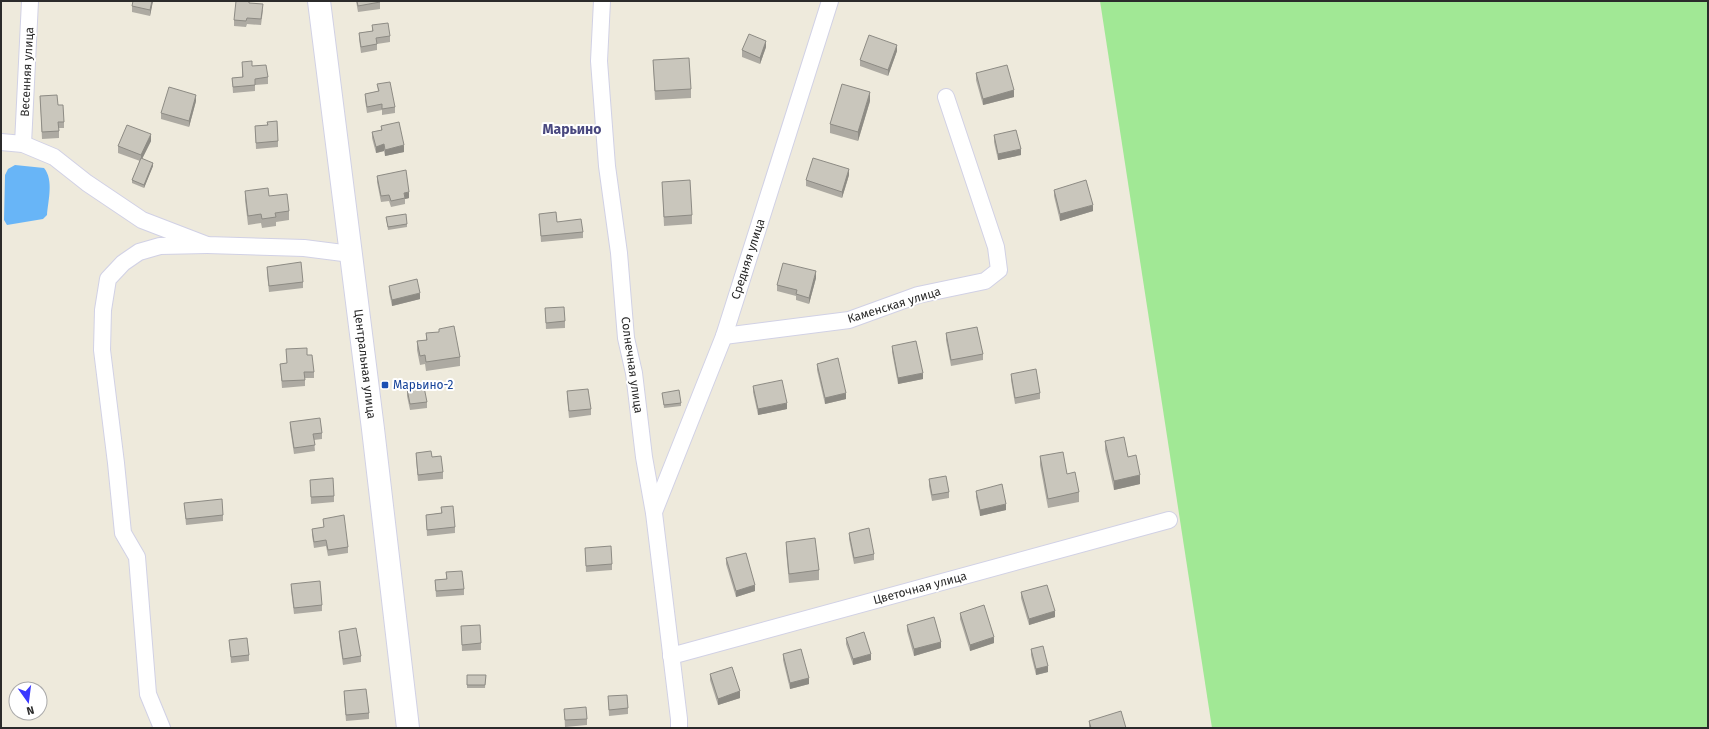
<svg xmlns="http://www.w3.org/2000/svg" width="1709" height="729" viewBox="0 0 1709 729" font-family="'Fira Sans',sans-serif">
<rect width="100%" height="100%" fill="#eeeadc"/>
<path fill="#a1e895" d="M1100,1H1708V728H1212Z"/>
<path fill="#68b5f7" d="M15,165L44,168C54,180 48,201 47,215L43,219L7,225L4,220L5,175L8,169Z"/>
<g fill="none" stroke-linecap="round" stroke-linejoin="round">
<defs>
<g id="street">
<path d="M602,1L599,61L607,166L619,253L626,338L634,373L644,457L654,513L679,719V728"/>
<path d="M1,142L23,144L54,157L87,183L142,220L207,245L304,248L351,254"/>
<path d="M23,144L30,1"/>
<path d="M724,336L849,320L918,295L985,281L999,270L996,247L946,97"/>
<path d="M654,512L724,336L830,1"/>
<path d="M671,656L1169,520"/>
<path d="M162,728L148,694L137,557L123,533L116,463L102,350L103,310L108,279L123,263L139,252L160,246L207,245"/>
</g>
<path id="secondary" d="M319,1L373,429L408,728"/>
</defs>
<use href="#street" stroke="#d1d1e5" stroke-width="18"/>
<use href="#secondary" stroke="#d1d1e5" stroke-width="24"/>
<use href="#street" stroke="#fff" stroke-width="16"/>
<use href="#secondary" stroke="#fff" stroke-width="22"/>
</g>
<g fill="#adaaa2">
<path d="M153,1L150,16L132,12V6Z"/>
<path d="M356,1H380V9L358,12Z"/>
<path d="M647,1H658L647,2Z"/>
<path d="M249,3L263,10L261,25L247,24L246,27L234,26V20Z"/>
<path d="M372,25L390,36V42L377,44V50L361,53L359,39V33L372,31Z"/>
<path d="M766,47L760,64L742,57V50Z"/>
<path d="M897,51L888,76L860,66V60Z"/>
<path d="M653,60L691,89V98L655,100Z"/>
<path d="M242,62L252,66L268,77V84L255,85V91L233,93L232,78L242,77Z"/>
<path d="M976,73L1014,97L983,105L976,80Z"/>
<path d="M377,84L395,107V113L382,115V110L367,113L365,100V94L378,91Z"/>
<path d="M40,96L58,105L64,122V128H59V138L42,139Z"/>
<path d="M196,101L189,127L161,119V113Z"/>
<path d="M870,101L858,141L830,133V124Z"/>
<path d="M267,122L278,141V147L256,149L255,126L267,125Z"/>
<path d="M381,126L404,152L385,156L384,151L376,153L372,138V132L381,130Z"/>
<path d="M994,135L1021,155L998,160L994,142Z"/>
<path d="M151,141L142,159L153,166L144,188L132,183V180L140,161L118,153V146Z"/>
<path d="M849,175L842,198L806,186V180Z"/>
<path d="M377,176L409,198L405,199V204L391,207L389,201L381,202L377,182Z"/>
<path d="M662,182L692,215V224L664,226Z"/>
<path d="M1054,190L1093,211L1060,221L1054,196Z"/>
<path d="M245,191L269,196L289,211V220L276,222V226L262,228L261,223L248,225L245,200Z"/>
<path d="M539,214L557,222L583,232V238L541,242Z"/>
<path d="M386,217L407,224V227L388,230Z"/>
<path d="M267,267L303,282V288L269,292L267,273Z"/>
<path d="M816,278L809,304L796,300V296L777,291V285Z"/>
<path d="M389,286L420,299L392,306L389,292Z"/>
<path d="M545,308L565,321V328L546,329Z"/>
<path d="M426,333L460,357V366L426,371L425,364L420,365L417,350V341L426,340Z"/>
<path d="M946,333L983,354V360L951,366L946,340Z"/>
<path d="M892,346L923,379L898,384L892,352Z"/>
<path d="M286,349L307,355L314,372V378H305V386L282,388L280,364L287,363Z"/>
<path d="M817,364L846,399L825,404L817,370Z"/>
<path d="M1011,374L1040,393V399L1015,404L1011,380Z"/>
<path d="M753,386L787,409L758,415L753,392Z"/>
<path d="M407,389L427,402V408L410,410L407,396Z"/>
<path d="M567,391L591,409V415L569,418L567,397Z"/>
<path d="M662,393L681,403V406L664,408Z"/>
<path d="M290,422L322,433V439L314,440L315,451L294,454L290,428Z"/>
<path d="M1105,441L1128,457L1140,484L1114,490L1105,450Z"/>
<path d="M416,453L432,457L443,472V479L418,481L416,459Z"/>
<path d="M1040,456L1067,474L1079,492V502L1048,508L1040,465Z"/>
<path d="M929,479L949,492V498L932,501L929,486Z"/>
<path d="M310,480L334,496V502L311,504Z"/>
<path d="M976,491L1006,510L980,516L976,497Z"/>
<path d="M184,503L223,515V521L186,525Z"/>
<path d="M441,507L455,527V533L427,536L426,515L441,513Z"/>
<path d="M323,519L348,547V553L328,556L326,546L314,548L312,535V529L324,528Z"/>
<path d="M849,533L874,554V560L854,564L849,539Z"/>
<path d="M786,542L819,570V580L789,583L786,551Z"/>
<path d="M585,548L612,564V570L586,572Z"/>
<path d="M726,558L755,591L736,597L726,564Z"/>
<path d="M446,572L464,589V595L436,597L435,580L446,579Z"/>
<path d="M291,584L322,605V611L294,614L291,590Z"/>
<path d="M1021,592L1055,617L1029,625L1021,598Z"/>
<path d="M960,613L994,643L970,651L960,619Z"/>
<path d="M907,625L941,648L914,656L907,631Z"/>
<path d="M461,626L481,643V650L462,651Z"/>
<path d="M339,631L361,656V662L343,665L339,637Z"/>
<path d="M846,638L871,660L853,665L846,644Z"/>
<path d="M229,640L249,655V661L231,663Z"/>
<path d="M1031,649L1048,672L1036,675L1031,655Z"/>
<path d="M783,654L809,684L790,689L783,660Z"/>
<path d="M710,674L740,698L718,705L710,680Z"/>
<path d="M467,675H486L485,688H467Z"/>
<path d="M344,691L369,713V719L346,721L344,697Z"/>
<path d="M608,696L628,708V714L609,716Z"/>
<path d="M564,709L587,719V725L565,727Z"/>
<path d="M1089,721L1126,728H1089Z"/>
</g>
<g fill="#8d8b84">
<path d="M152,1H153L150,16V10Z"/>
<path d="M766,41V47L760,64V58Z"/>
<path d="M897,45V51L888,76V70Z"/>
<path d="M1014,90V97L983,105V99Z"/>
<path d="M870,92V101L858,141V132Z"/>
<path d="M196,95V101L189,127V121Z"/>
<path d="M151,134V141L141,161V155Z"/>
<path d="M384,144V151L376,153V147Z"/>
<path d="M404,145V152L385,156V150Z"/>
<path d="M1021,149V155L998,160V154Z"/>
<path d="M153,163V166L144,188V185Z"/>
<path d="M849,169V175L842,198V192Z"/>
<path d="M409,192V198L405,199L404,193Z"/>
<path d="M1093,205V211L1060,221V214Z"/>
<path d="M816,271V278L809,304V298Z"/>
<path d="M420,293V299L392,306V300Z"/>
<path d="M923,373V379L898,384V378Z"/>
<path d="M846,393V399L825,404V398Z"/>
<path d="M787,403V409L758,415V409Z"/>
<path d="M1140,475V484L1114,490V481Z"/>
<path d="M1006,504V510L980,516V510Z"/>
<path d="M755,585V591L736,597V591Z"/>
<path d="M1055,611V617L1029,625V619Z"/>
<path d="M994,637V643L970,651V645Z"/>
<path d="M941,642V648L914,656V649Z"/>
<path d="M871,654V660L853,665V659Z"/>
<path d="M1048,666V672L1036,675V669Z"/>
<path d="M809,678V684L790,689V683Z"/>
<path d="M740,691V698L718,705V699Z"/>
</g>
<g fill="#c9c6bc" stroke="#8d8b84">
<path d="M133,1H152L150,10L132,6Z"/>
<path d="M236,1H249V3L263,4L261,19L247,18L246,21L234,20Z"/>
<path d="M357,1H380V2L358,6Z"/>
<path d="M388,23L390,36L376,38L377,44L361,47L359,33L373,31L372,25Z"/>
<path d="M749,34L766,41L760,58L742,50Z"/>
<path d="M869,35L897,45L888,70L860,60Z"/>
<path d="M689,58L691,89L655,91L653,60Z"/>
<path d="M252,61V66L266,65L268,77L255,79V85L233,87L232,78L243,77L242,62Z"/>
<path d="M1007,65L1014,90L983,99L976,73Z"/>
<path d="M390,82L395,107L382,109V104L367,107L365,94L379,91L377,84Z"/>
<path d="M842,84L870,92L858,132L830,124Z"/>
<path d="M169,87L196,95L189,121L161,113Z"/>
<path d="M57,95L58,105H63L64,122H58L59,131L42,132L40,96Z"/>
<path d="M277,121L278,141L256,143L255,126L268,125L267,122Z"/>
<path d="M399,122L404,145L385,150L384,144L376,147L372,132L382,130L381,126Z"/>
<path d="M127,125L151,134L141,155L118,146Z"/>
<path d="M1016,130L1021,149L998,154L994,135Z"/>
<path d="M141,158L153,163L144,185L132,180Z"/>
<path d="M813,158L849,169L842,192L806,180Z"/>
<path d="M406,170L409,192L404,193L405,198L391,201L389,195L381,196L377,176Z"/>
<path d="M690,180L692,215L664,217L662,182Z"/>
<path d="M1086,180L1093,205L1060,214L1054,190Z"/>
<path d="M268,188L269,196L287,194L289,211L275,213L276,217L262,219L261,214L248,216L245,191Z"/>
<path d="M556,212L557,222L581,219L583,232L541,236L539,214Z"/>
<path d="M406,214L407,224L388,227L386,217Z"/>
<path d="M301,262L303,282L269,286L267,267Z"/>
<path d="M783,263L816,271L809,298L796,294L797,290L777,285Z"/>
<path d="M417,279L420,293L392,300L389,286Z"/>
<path d="M564,307L565,321L546,323L545,308Z"/>
<path d="M454,326L460,357L426,362L425,355L420,356L417,341L427,340L426,333L439,332V329Z"/>
<path d="M977,327L983,354L951,360L946,333Z"/>
<path d="M916,341L923,373L898,378L892,346Z"/>
<path d="M307,348V355H312L314,372H304L305,380L282,381L280,364L287,363L286,349Z"/>
<path d="M838,358L846,393L825,398L817,364Z"/>
<path d="M1036,369L1040,393L1015,398L1011,374Z"/>
<path d="M782,380L787,403L758,409L753,386Z"/>
<path d="M424,387L427,402L410,404L407,389Z"/>
<path d="M588,389L591,409L569,411L567,391Z"/>
<path d="M679,390L681,403L664,405L662,393Z"/>
<path d="M320,418L322,433L313,434L315,445L294,448L290,422Z"/>
<path d="M1124,437L1128,457L1136,455L1140,475L1114,481L1105,441Z"/>
<path d="M431,451L432,457L441,456L443,472L418,475L416,453Z"/>
<path d="M1063,452L1067,474L1075,472L1079,492L1048,499L1040,456Z"/>
<path d="M946,476L949,492L932,495L929,479Z"/>
<path d="M333,478L334,496L311,497L310,480Z"/>
<path d="M1002,484L1006,504L980,510L976,491Z"/>
<path d="M222,499L223,515L186,519L184,503Z"/>
<path d="M453,506L455,527L427,530L426,515L442,513L441,507Z"/>
<path d="M344,515L348,547L328,550L326,540L314,542L312,529L324,527L323,519Z"/>
<path d="M869,528L874,554L854,558L849,533Z"/>
<path d="M815,538L819,570L789,574L786,542Z"/>
<path d="M611,546L612,564L586,566L585,548Z"/>
<path d="M746,553L755,585L736,591L726,558Z"/>
<path d="M462,571L464,589L436,591L435,580L447,579L446,572Z"/>
<path d="M320,581L322,605L294,608L291,584Z"/>
<path d="M1047,585L1055,611L1029,619L1021,592Z"/>
<path d="M984,605L994,637L970,645L960,613Z"/>
<path d="M934,617L941,642L914,649L907,625Z"/>
<path d="M480,625L481,643L462,645L461,626Z"/>
<path d="M356,628L361,656L343,659L339,631Z"/>
<path d="M864,632L871,654L853,659L846,638Z"/>
<path d="M247,638L249,655L231,657L229,640Z"/>
<path d="M1043,646L1048,666L1036,669L1031,649Z"/>
<path d="M801,649L809,678L790,683L783,654Z"/>
<path d="M732,667L740,691L718,699L710,674Z"/>
<path d="M467,675H486L485,685H467Z"/>
<path d="M366,689L369,713L346,715L344,691Z"/>
<path d="M627,695L628,708L609,710L608,696Z"/>
<path d="M586,707L587,719L565,720L564,709Z"/>
<path d="M1121,711L1126,728H1091L1089,721Z"/>
</g>
<rect fill="#1a4fb4" stroke="#fff" stroke-width="1.5" x="381" y="381" width="8" height="8" rx="2"/>
<g text-anchor="middle" stroke-width="4" stroke-linejoin="round" paint-order="stroke">
<g font-size="12" fill="#2b2b2b" stroke="#fff">
<text transform="translate(27 72) rotate(-87)" y="4">Весенняя улица</text>
<text transform="translate(748 259) rotate(-72)" y="4">Средняя улица</text>
<text transform="translate(894 305) rotate(-17)" y="4">Каменская улица</text>
<text transform="translate(365 364) rotate(83)" y="4">Центральная улица</text>
<text transform="translate(632 365) rotate(82)" y="4">Солнечная улица</text>
<text transform="translate(920 588) rotate(-15)" y="4">Цветочная улица</text>
</g>
<g font-size="12" fill="#164399" stroke="#fff" text-anchor="start">
<text x="393" y="389">Марьино-2</text>
</g>
<g font-size="14" font-weight="bold" fill="#49487f" stroke="#fff">
<text x="572" y="134">Марьино</text>
</g>
</g>
<rect width="1709" height="729" fill="none" stroke="#2b2b2b" stroke-width="4"/>
<g transform="translate(28 701) rotate(166)"><circle r="19" fill="#ffffff" stroke="#aaaaaa"/>
<path d="M0-3L7 15L0 10L-7 15Z" fill="#3a38ff"/>
<text y="-6" font-size="11" font-weight="bold" text-anchor="middle" fill="#2b2b2b">N</text>
</g>
</svg>
